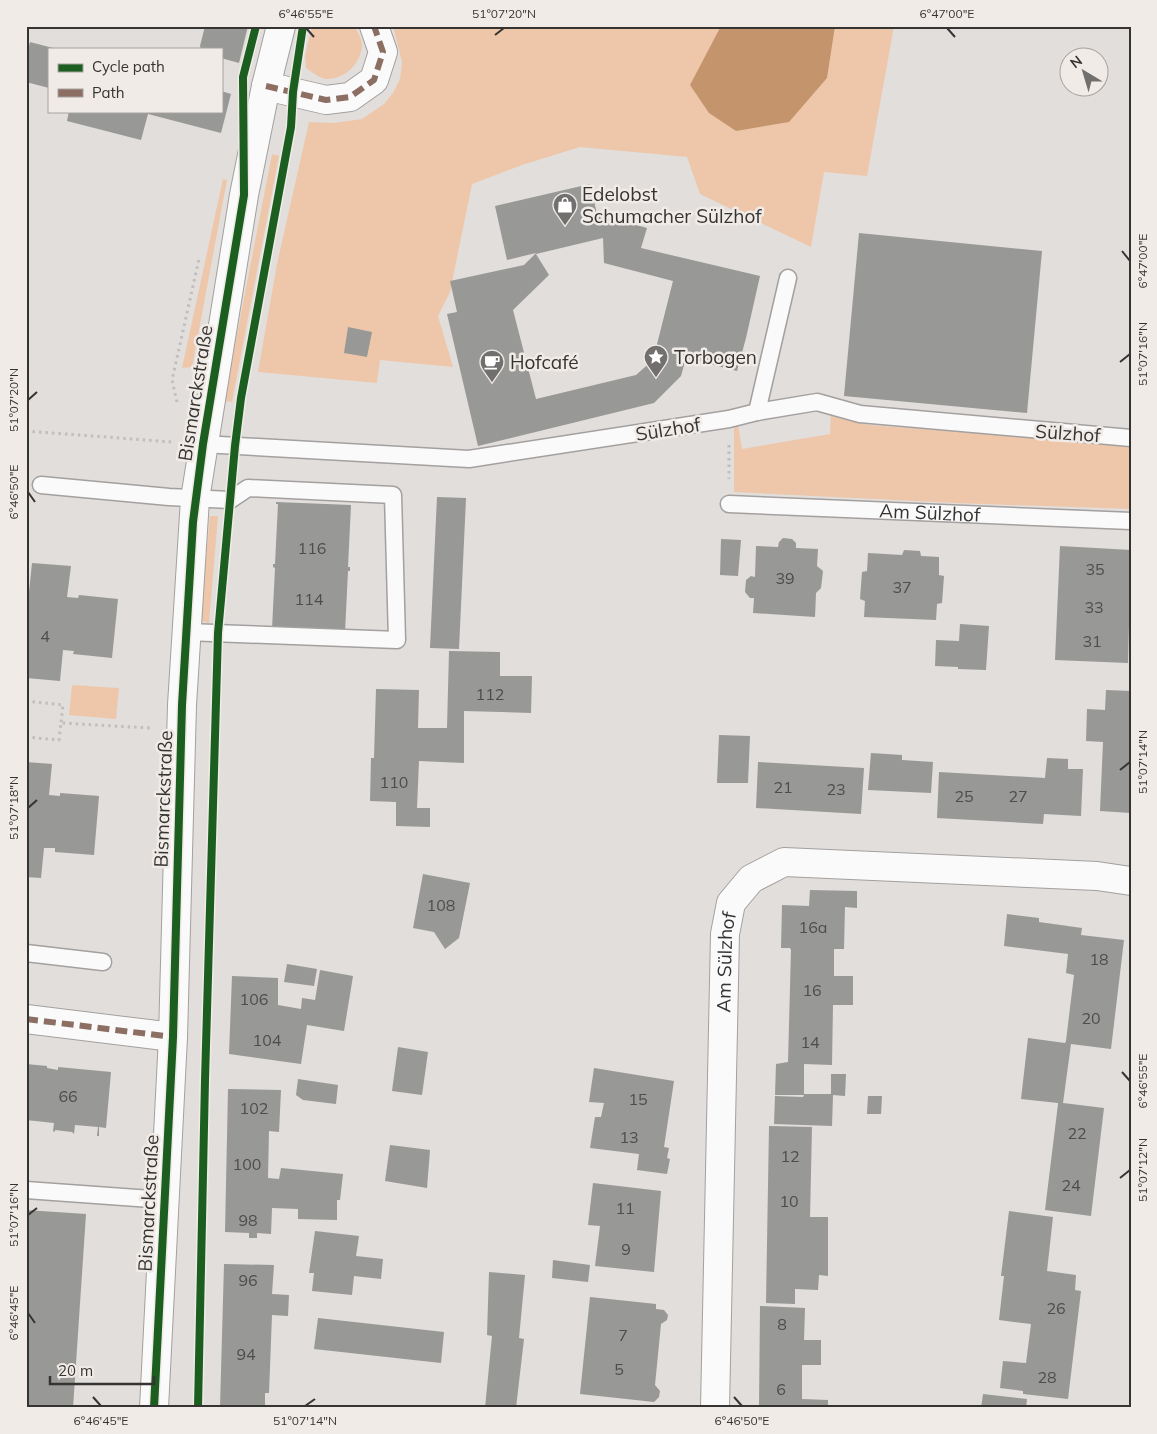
<svg xmlns="http://www.w3.org/2000/svg" width="1157" height="1434" viewBox="0 0 1157 1434" font-family="Mulish,sans-serif">
<rect width="100%" height="100%" fill="#e1dedc"/>
<g fill="#eec7aa">
<path d="M312,26H355C357,32 362,39 362,45C362,62 345,80 326,79C319,78 312,72 306,68L305,56Z"/>
<path d="M393,26H894L867,176L824,172L811,247L700,194L687,157L580,147L522,165L472,184L450,292L438,316L453,367L380,360L377,383L258,372L277,264L309,122L334,123L362,119L384,104L393,93L400,79L402,62Z"/>
<path d="M272,154L279,156L232,402L224,401Z"/>
<path d="M223,179L227,180L192,367L182,368Z"/>
<path d="M831,413L869,425L1131,445V509L956,503L734,492V425H738L742,449L830,434Z"/>
<path d="M210,516H218L209,623L200,621Z"/>
<path d="M72,685L119,688L116,719L69,715Z"/>
</g>
<path fill="#c4946c" d="M721,26H835L827,78L789,122L736,131L709,113L690,85Z"/>
<g fill="#989897" fill-rule="evenodd">
<path d="M205,26H248L239,63L221,58V49H201L200,46Z"/>
<path d="M30,42L53,48L49,49V88L26,82V58Z"/>
<path d="M221,91L231,94L221,133L148,114L141,140L67,121L69,111H221Z"/>
<path d="M590,184L597,214L647,228L641,248L760,276L746,338L737,371L686,358L681,376L654,403L478,446L447,314L457,312L450,281L524,265L536,253L507,260L495,206ZM603,238L604,263L673,281L653,360L636,375L536,399L513,310L549,275L536,254Z"/>
<path d="M859,233L1042,251L1027,413L844,396Z"/>
<path d="M348,327L372,332L367,357L344,353Z"/>
<path d="M437,497L466,498L459,649L430,648Z"/>
<path d="M276,502L351,505L348,567H350V571H348L345,632L272,629L275,568L273,567V564H275L278,504H276Z"/>
<path d="M783,538L792,539L796,543V548L818,549L817,566L823,571L821,588L816,593L815,617L753,613L754,598H750L745,592L746,580L751,576L755,577L756,546L778,547L779,542Z"/>
<path d="M721,539L741,540L738,576L720,575Z"/>
<path d="M1060,546L1131,550L1128,663L1055,660Z"/>
<path d="M904,550L920,551L921,556L939,557V575L944,576L942,603L937,604L936,620L864,617L865,601L860,599L862,572L867,571L868,553L902,555Z"/>
<path d="M32,563L71,566L67,597L78,598L79,595L118,599L112,658L73,654L74,651L63,650L60,681L26,678V621Z"/>
<path d="M960,624L989,626L986,670L958,669V667L935,666L936,640L959,641Z"/>
<path d="M449,651L500,652V676H532L531,713L464,711V763L419,761L417,808H430V827L396,826V802L370,801L371,758H374L376,689L419,690L418,728H447Z"/>
<path d="M1106,690L1131,691V813L1100,811L1103,742L1086,741L1087,709L1105,710Z"/>
<path d="M719,735L750,736L748,783H717Z"/>
<path d="M871,753L902,755V760L933,762L931,793L868,790Z"/>
<path d="M1047,758L1068,759V769H1083L1081,816L1044,814L1043,824L937,818L939,772L1045,778Z"/>
<path d="M26,762L52,764L49,795L60,796V793L99,796L94,855L55,852V848H44L41,878L26,877Z"/>
<path d="M758,762L864,768L861,814L756,808Z"/>
<path d="M423,874L470,883L459,938L445,949L434,932L413,928Z"/>
<path d="M810,890L857,891V908L845,907L844,949H834V976H853V1005H833L832,1065L804,1064V1094H831V1074H846L845,1096L833,1095L832,1126L774,1124L775,1096L803,1097L804,1095H775L776,1064L788,1062L791,950L790,948H781L782,905L809,906Z"/>
<path d="M1007,914L1039,918V922L1082,928L1081,935L1124,940L1111,1049L1071,1044L1063,1103L1104,1108L1091,1216L1045,1210L1058,1104V1103L1021,1099L1028,1038L1065,1043L1066,1041L1074,975L1066,973L1068,954L1004,946Z"/>
<path d="M287,964L317,969L314,986L284,982Z"/>
<path d="M320,970L353,976L344,1031L307,1025L301,1064L229,1054L232,976L278,978V1005L301,1009L302,998L315,1000Z"/>
<path d="M398,1047L428,1052L422,1095L392,1091Z"/>
<path d="M26,1064L47,1066V1068L58,1070V1067L111,1072L106,1128L99,1127V1136H97L98,1127L75,1125L74,1134L72,1132L55,1130V1132L53,1131L54,1123L26,1120Z"/>
<path d="M594,1068L674,1081L664,1147L669,1148L667,1158L670,1159L667,1174L637,1170L639,1154L590,1148L595,1117H601L604,1103L589,1102Z"/>
<path d="M298,1079L338,1085L336,1104L303,1100L296,1095Z"/>
<path d="M228,1089L281,1090L279,1132L269,1131L268,1178L279,1179L281,1168L343,1174L340,1200H337V1220L298,1219V1209L272,1208L271,1234L257,1233V1238H249V1233L225,1232Z"/>
<path d="M868,1096H882L881,1114H867Z"/>
<path d="M769,1126L812,1127L810,1217H828V1276L819,1275L818,1290L795,1289V1304L766,1303Z"/>
<path d="M390,1145L430,1150L427,1188L385,1181Z"/>
<path d="M593,1183L661,1191L654,1272L595,1266L600,1226L588,1225Z"/>
<path d="M26,1210L86,1214L73,1408H26Z"/>
<path d="M1009,1211L1053,1217L1047,1271L1076,1275L1075,1290L1081,1291L1068,1399L1023,1394V1391L1000,1388L1003,1361L1026,1363L1031,1324L999,1320L1004,1276H1001Z"/>
<path d="M315,1231L359,1236L356,1256L383,1259L381,1279L354,1276L352,1295L312,1291L314,1273H309Z"/>
<path d="M553,1260L590,1265L588,1282L552,1278Z"/>
<path d="M224,1264L274,1265L272,1294L289,1295L288,1316L272,1315L269,1393H265V1408H220Z"/>
<path d="M489,1272L525,1275L519,1338L524,1339L516,1408H485L492,1336L487,1335Z"/>
<path d="M590,1297L656,1304V1309L664,1310L668,1315L667,1320L661,1324L655,1385L660,1391L659,1397L654,1402L580,1394Z"/>
<path d="M760,1306L805,1308L804,1340H821V1365H802V1399L828,1400V1408H759Z"/>
<path d="M318,1318L444,1332L441,1363L314,1349Z"/>
<path d="M983,1394L1027,1399L1026,1408H981Z"/>
</g>
<g fill="none" stroke-linecap="round" stroke-linejoin="round">
<defs>
<g id="lane">
<path d="M757,412L788,278"/>
<path d="M203,444L469,459L729,419L757,412L817,402L860,414L1131,438"/>
<path d="M41,485L169,497L230,500L248,488L393,495L397,640L187,632"/>
<path id="s1" d="M729,504L1131,521"/>
<path d="M26,953L103,962"/>
<path d="M26,1190L165,1200"/>
</g>
<g id="street">
<path d="M266,86L326,100L350,97L374,80L383,52L374,26"/>
<path d="M26,1019L173,1037"/>
<path id="s2" d="M715,1408L725,934L731,903L751,879L784,862L1097,876L1131,881"/>
</g>
<path id="secondary" d="M154,1408L173,1037L182,705L195,499L244,195L266,86L281,26"/>
</defs>
<use href="#lane" stroke="#a3a09f" stroke-width="19"/>
<use href="#street" stroke="#a3a09f" stroke-width="30"/>
<use href="#secondary" stroke="#a3a09f" stroke-width="30"/>
<g stroke="#c0bebe" stroke-width="3" stroke-dasharray="2.5 4" stroke-linecap="butt">
<path d="M177,402L172,380L199,259"/>
<path d="M26,431L172,442"/>
<path d="M729,445V479"/>
<path d="M26,701L63,705L61,723"/>
<path d="M26,737L59,740L61,723L150,728"/>
</g>
<use href="#lane" stroke="#fafafa" stroke-width="16"/>
<use href="#street" stroke="#fafafa" stroke-width="28"/>
<use href="#secondary" stroke="#fafafa" stroke-width="28"/>
<g stroke="#8d6e63" stroke-width="6" stroke-dasharray="12 6" stroke-linecap="butt">
<path d="M266,86L326,100L350,97L374,80L383,52L374,26"/>
<path d="M26,1019L173,1037"/>
</g>
<defs>
<g id="cycleway">
<path d="M154,1408L173,1037L182,705L193,522L203,444L244,195L243,77L256,26"/>
<path d="M198,1408L205,1080L218,633L235,446L241,398L291,127L293,92L303,26"/>
</g>
</defs>
<use href="#cycleway" stroke="#f0ebe7" stroke-width="11"/>
<use href="#cycleway" stroke="#1b5e20" stroke-width="8"/>
</g>
<path fill="none" stroke="#363432" stroke-width="2" d="M306,28L314,37M947,28L955,37M495,35L504,28M1122,251L1130,261M1120,362L1130,354M28,400L37,392M28,492L35,502M1120,770L1130,762M28,808L37,800M1122,1072L1130,1081M1120,1178L1130,1170M28,1215L37,1208M28,1313L35,1323M93,1397L101,1406M734,1397L742,1406M305,1406L315,1399"/>
<defs>
<symbol id="shop-pin" viewBox="-11 -11 22 30"><path d="M0 17L-7.5 6A9.5 9.5 0 1 1 7.5 6Z" fill="#72706e" stroke="#f0ebe7"/><path d="M-5-2.5h2.3a2.7 3.5 0 0 1 5.4 0H5L5.5 6h-11ZM-1.5-2.5h3a1.5 2.3 0 0 0-3 0Z" fill="#fff"/></symbol>
<symbol id="sight-pin" viewBox="-11 -11 22 30"><path d="M0 17L-7.5 6A9.5 9.5 0 1 1 7.5 6Z" fill="#72706e" stroke="#f0ebe7"/><path d="M0-6L1.8-2.2L6-1.7L2.9 1.2L3.7 5.4L0 3.3L-3.7 5.4L-2.9 1.2L-6-1.7L-1.8-2.2Z" fill="#fff"/></symbol>
<symbol id="cafe-pin" viewBox="-11 -11 22 30"><path d="M0 17L-7.5 6A9.5 9.5 0 1 1 7.5 6Z" fill="#72706e" stroke="#f0ebe7"/><path d="M-5.5-4.5H6V0H3Q3 3.5 0 3.5H-2.5Q-5.5 3.5-5.5 0ZM3-3.2v2h1.7v-2ZM-6 4.5H4V6H-6Z" fill="#fff"/></symbol>
</defs>
<g fill-rule="evenodd">
<use href="#shop-pin" x="551" y="191" width="28" height="38"/>
<use href="#sight-pin" x="642" y="343" width="28" height="38"/>
<use href="#cafe-pin" x="478" y="348" width="28" height="38"/>
</g>
<g text-anchor="middle" stroke-width="5" stroke-linejoin="round" paint-order="stroke">
<g font-size="16" fill="#4e4d4b">
<text x="312" y="554">116</text>
<text x="1095" y="575">35</text>
<text x="785" y="584">39</text>
<text x="902" y="593">37</text>
<text x="309" y="605">114</text>
<text x="1094" y="613">33</text>
<text x="45" y="642">4</text>
<text x="1092" y="647">31</text>
<text x="490" y="700">112</text>
<text x="394" y="788">110</text>
<text x="783" y="793">21</text>
<text x="836" y="795">23</text>
<text x="964" y="802">25</text>
<text x="1018" y="802">27</text>
<text x="441" y="911">108</text>
<text x="813" y="933">16a</text>
<text x="1099" y="965">18</text>
<text x="812" y="996">16</text>
<text x="254" y="1005">106</text>
<text x="1091" y="1024">20</text>
<text x="267" y="1046">104</text>
<text x="810" y="1048">14</text>
<text x="68" y="1102">66</text>
<text x="638" y="1105">15</text>
<text x="254" y="1114">102</text>
<text x="1077" y="1139">22</text>
<text x="629" y="1143">13</text>
<text x="790" y="1162">12</text>
<text x="247" y="1170">100</text>
<text x="1071" y="1191">24</text>
<text x="789" y="1207">10</text>
<text x="625" y="1214">11</text>
<text x="248" y="1226">98</text>
<text x="626" y="1255">9</text>
<text x="248" y="1286">96</text>
<text x="1056" y="1314">26</text>
<text x="782" y="1330">8</text>
<text x="623" y="1341">7</text>
<text x="246" y="1360">94</text>
<text x="619" y="1375">5</text>
<text x="1047" y="1383">28</text>
<text x="781" y="1395">6</text>
</g>
<g font-size="19" fill="#363432" stroke="#f0ebe7" text-anchor="start">
<text x="582" y="201">Edelobst<tspan x="582" dy="22">Schumacher Sülzhof</tspan></text>
<text x="674" y="364">Torbogen</text>
<text x="510" y="369">Hofcafé</text>
</g>
<g font-size="19" fill="#363432" stroke="#f0ebe7">
<text transform="translate(195 393) rotate(-81)" y="7">Bismarckstraße</text>
<text transform="translate(668 429) rotate(-9)" y="7">Sülzhof</text>
<text transform="translate(1068 433) rotate(4)" y="7">Sülzhof</text>
<text dy="7" stroke="none"><textPath href="#s1" startOffset="201">Am Sülzhof</textPath></text>
<text transform="translate(163 799) rotate(-88)" y="7">Bismarckstraße</text>
<text dy="7" stroke="none"><textPath href="#s2" startOffset="446">Am Sülzhof</textPath></text>
<text transform="translate(148 1203) rotate(-87)" y="7">Bismarckstraße</text>
</g>
</g>
<rect width="1157" height="1434" fill="none" stroke="#f0ebe7" stroke-width="55"/>
<rect x="48" y="48" width="175" height="65" fill="#f0ebe7" stroke="#a6a29f"/>
<rect x="58" y="64" width="25" height="8" fill="#1b5e20" stroke="#a6a29f"/>
<text x="92" y="72" font-size="15" fill="#363432">Cycle path</text>
<rect x="58" y="89" width="25" height="8" fill="#8d6e63" stroke="#a6a29f"/>
<text x="92" y="98" font-size="15" fill="#363432">Path</text>
<g transform="translate(1084 72) rotate(322)"><circle r="24" fill="#f0ebe7" stroke="#a6a29f"/>
<path d="M0-4L9 19L0 12L-9 19Z" fill="#72706e"/>
<text y="-8" font-size="14" font-weight="bold" text-anchor="middle" fill="#363432">N</text>
</g>
<path d="M50 1376v8h104v-8" fill="none" stroke="#363432" stroke-width="2.5"/>
<text x="58" y="1376" font-size="15" fill="#363432" stroke="#f0ebe7" stroke-width="4" paint-order="stroke">20 m</text>
<rect x="28" y="28" width="1102" height="1378" fill="none" stroke="#363432" stroke-width="2"/>
<g font-size="12" text-anchor="middle" fill="#363432">
<text x="306" y="18">6°46'55"E</text>
<text x="504" y="18">51°07'20"N</text>
<text x="947" y="18">6°47'00"E</text>
<text transform="translate(1143 261) rotate(-90)" y="4">6°47'00"E</text>
<text transform="translate(1143 354) rotate(-90)" y="4">51°07'16"N</text>
<text transform="translate(14 400) rotate(-90)" y="4">51°07'20"N</text>
<text transform="translate(14 492) rotate(-90)" y="4">6°46'50"E</text>
<text transform="translate(1143 762) rotate(-90)" y="4">51°07'14"N</text>
<text transform="translate(14 808) rotate(-90)" y="4">51°07'18"N</text>
<text transform="translate(1143 1081) rotate(-90)" y="4">6°46'55"E</text>
<text transform="translate(1143 1170) rotate(-90)" y="4">51°07'12"N</text>
<text transform="translate(14 1215) rotate(-90)" y="4">51°07'16"N</text>
<text transform="translate(14 1313) rotate(-90)" y="4">6°46'45"E</text>
<text x="101" y="1425">6°46'45"E</text>
<text x="305" y="1425">51°07'14"N</text>
<text x="742" y="1425">6°46'50"E</text>
</g>
</svg>
